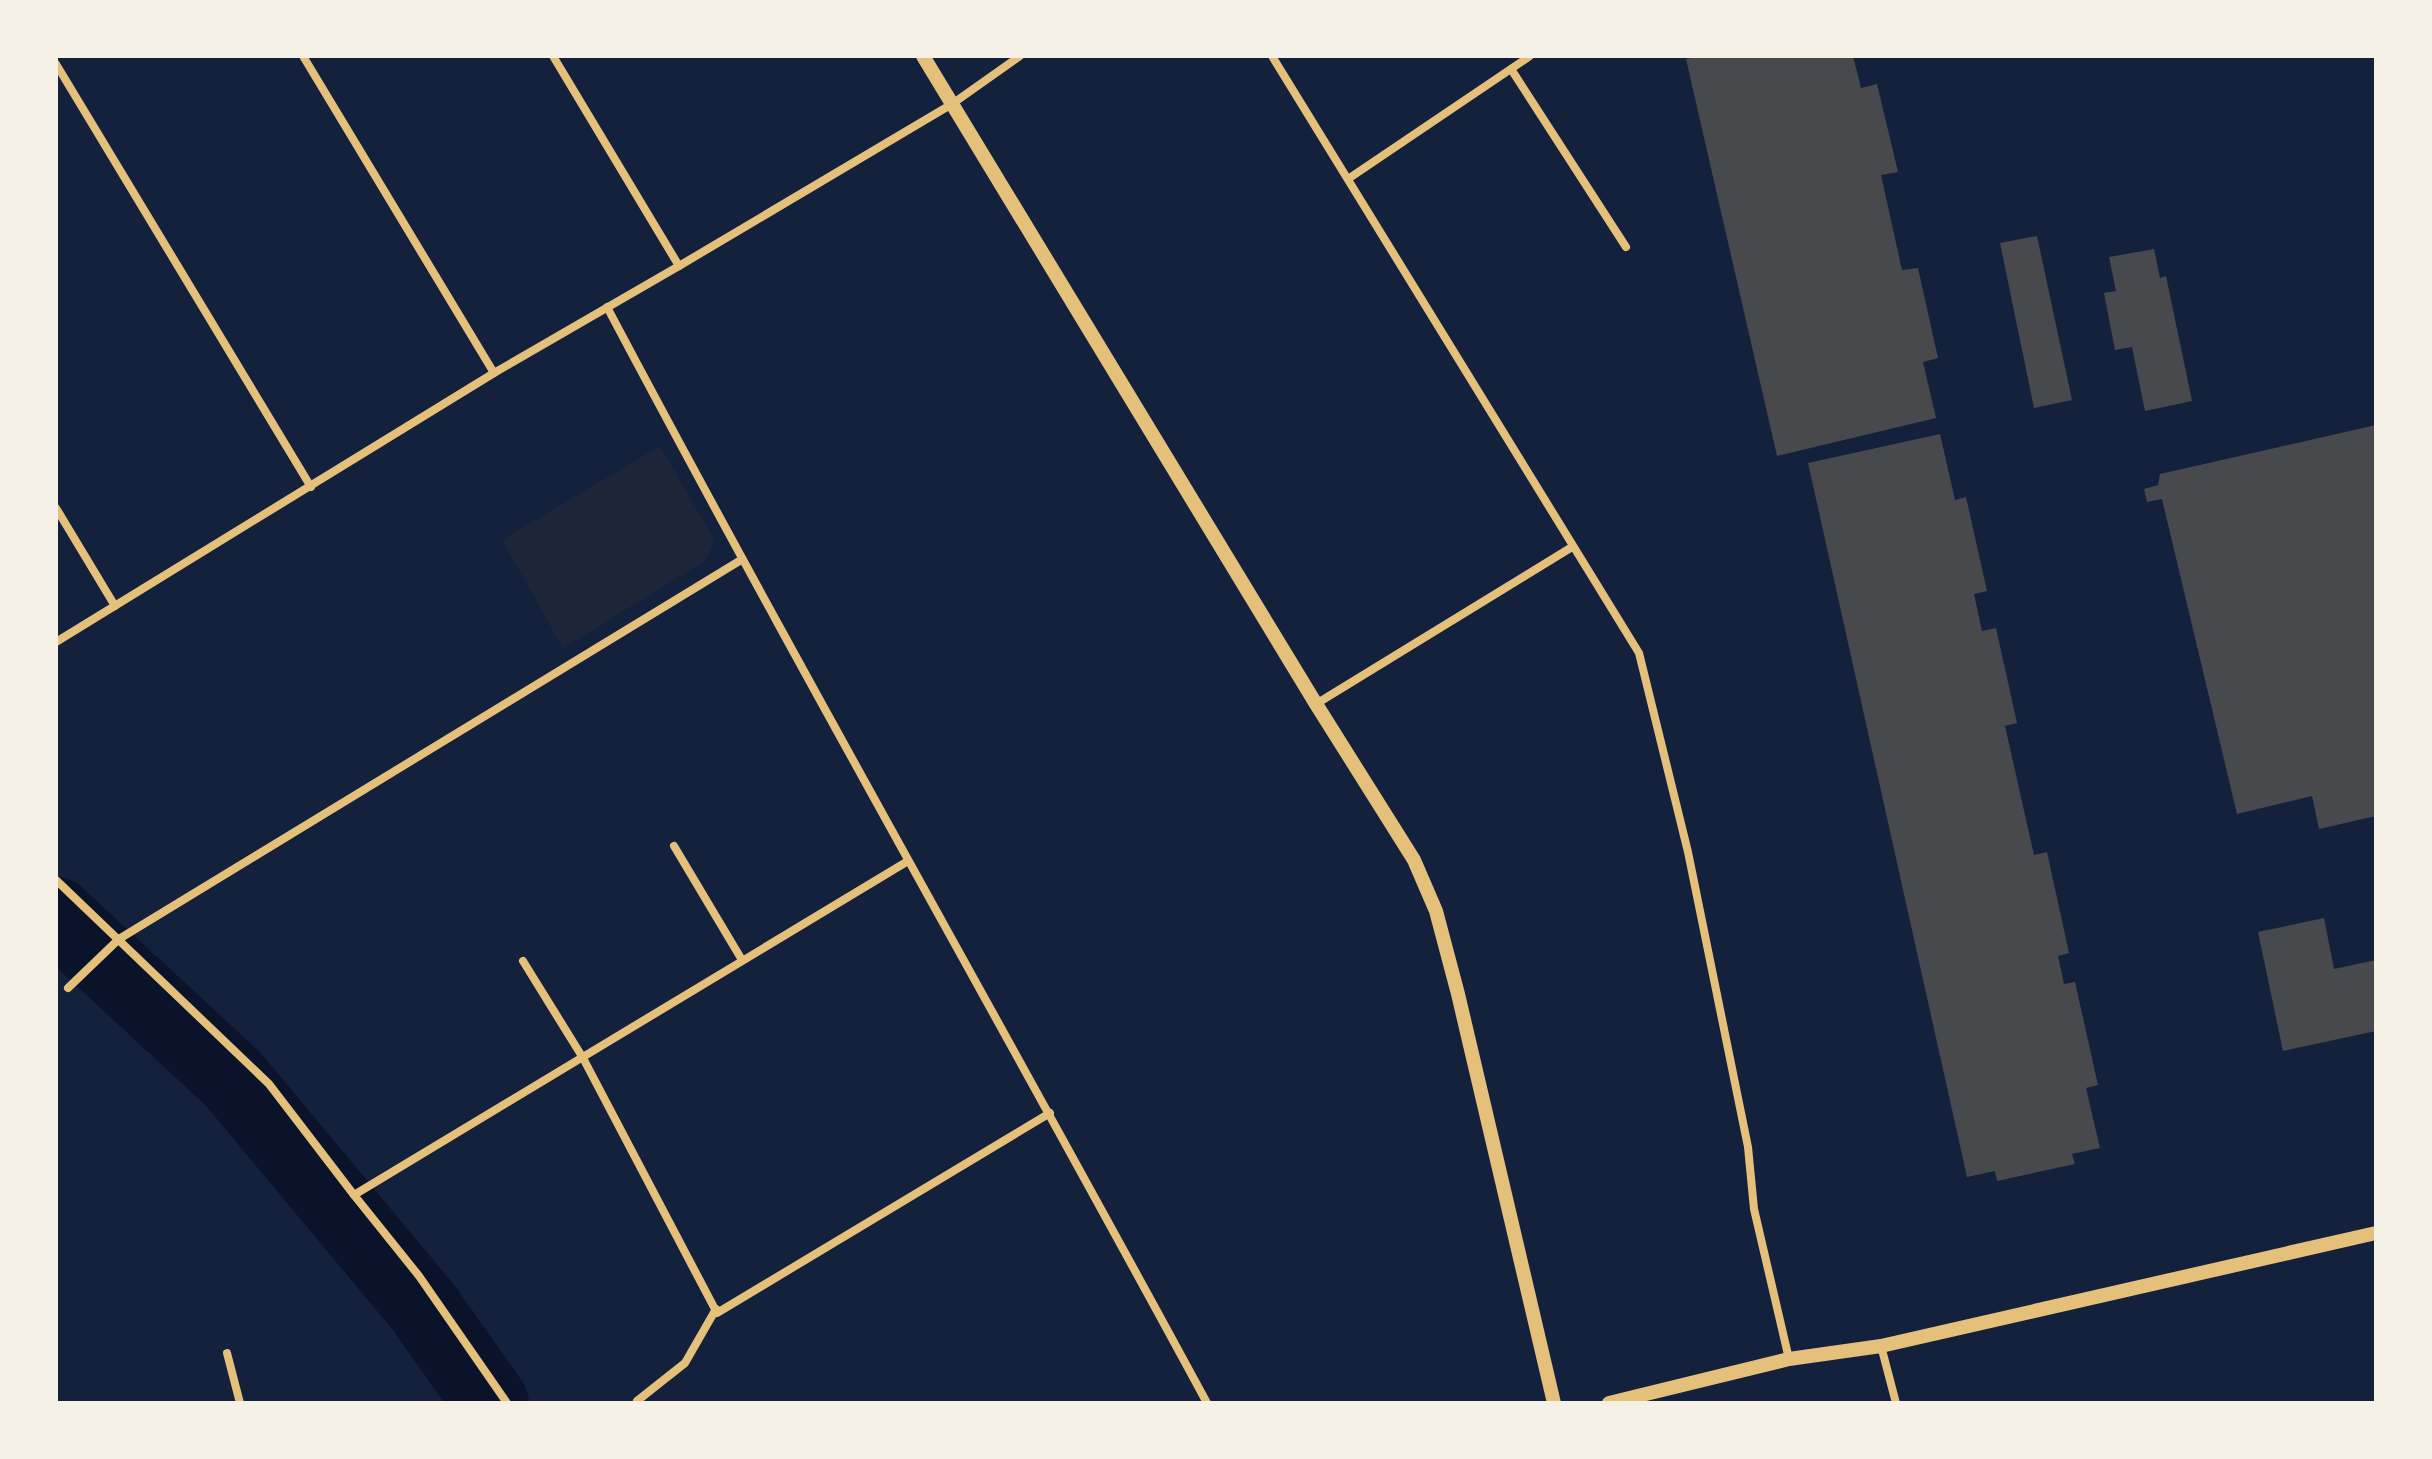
<svg xmlns="http://www.w3.org/2000/svg" width="2432" height="1459" viewBox="0 0 2432 1459" font-family="'Crimson Pro',serif">
<rect width="100%" height="100%" fill="#14213d"/>
<path fill="#1d2539" d="M660,446L715,541L705,561L563,648L502,540Z"/>
<g fill="none" stroke-linecap="round" stroke-linejoin="round">
<path stroke="#0b132b" stroke-width="76" d="M56,915L233,1079L424,1308L491,1403"/>
</g>
<g fill="#48494c">
<path d="M1700,56H1853L1861,88L1877,84L1898,172L1881,175L1902,270L1918,268L1938,358L1923,362L1936,418L1777,456L1686,59Z"/>
<path d="M2037,236L2072,400L2034,408L2000,243Z"/>
<path d="M2154,249L2160,278L2166,276L2192,401L2145,411L2132,347L2115,350L2104,293L2116,291L2109,257Z"/>
<path d="M2376,425V816L2319,829L2312,796L2237,814L2162,499L2147,502L2144,489L2158,485L2160,474Z"/>
<path d="M1940,434L1955,500L1966,497L1987,591L1974,594L1982,631L1996,628L2017,723L2005,726L2034,855L2047,852L2069,953L2058,956L2064,984L2075,982L2098,1085L2086,1088L2100,1148L2072,1154L2075,1164L1997,1181L1995,1171L1967,1177L1808,463Z"/>
<path d="M2324,918L2334,969L2376,960V1031L2283,1051L2258,932Z"/>
</g>
<g fill="none" stroke-linecap="round" stroke-linejoin="round">
<g stroke="#e5c07b" stroke-width="8">
<path d="M303,56L494,373"/>
<path d="M553,56L679,266"/>
<path d="M1272,56L1639,653L1688,852L1748,1147L1754,1209L1789,1359"/>
<path d="M56,64L311,487"/>
<path d="M1511,69L1626,247"/>
<path d="M1348,179L1530,56"/>
<path d="M607,307C802,675 1009,1037 1207,1403"/>
<path d="M56,508L115,606"/>
<path d="M56,642L494,373L679,266L952,104L1020,56"/>
<path d="M1316,704L1572,547"/>
<path d="M674,846L742,960"/>
<path d="M56,880L269,1084L354,1195L908,861"/>
<path d="M523,961L583,1058L717,1313L1050,1113"/>
<path d="M68,988L119,939L741,560"/>
<path d="M354,1195L419,1276L507,1403"/>
<path d="M1881,1346L1896,1403"/>
<path d="M227,1353L240,1403"/>
<path d="M637,1401L685,1363L716,1309"/>
</g>
<g stroke="#e5c07b" stroke-width="14">
<path d="M923,56L1316,704L1414,860L1436,911L1458,994L1554,1403"/>
<path d="M1609,1403L1789,1359L1881,1346L2376,1233"/>
</g>
</g>
<rect width="2432" height="1459" fill="none" stroke="#f6f1e7" stroke-width="116"/>
</svg>
